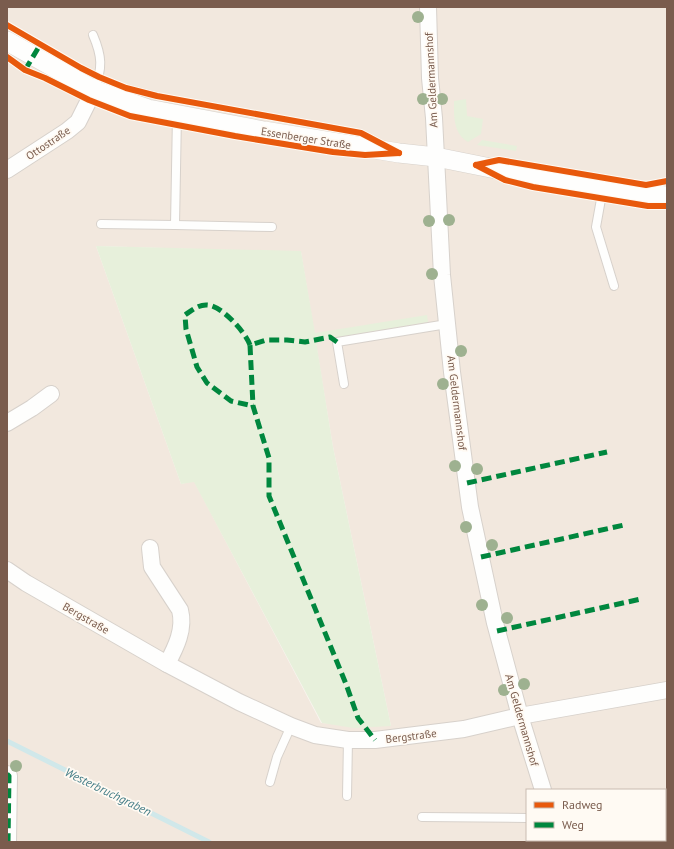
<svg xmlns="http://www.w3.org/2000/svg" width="674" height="849" viewBox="0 0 674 849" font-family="'PT Sans',sans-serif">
<rect width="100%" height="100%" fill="#f9f5f0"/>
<path fill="#f2e8de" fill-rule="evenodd" d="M7,7H667V842H7ZM96,246L301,252L333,447L391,726L321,723L194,481L181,484ZM527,790H665V840H527Z"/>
<g fill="#e7f0db">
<path d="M466,99L467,116L483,119L481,134L468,142C453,133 454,116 454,101Z"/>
<path d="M482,140L517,146L516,151L477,145Z"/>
<path d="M96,246L301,251L315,333L427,315L428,322L316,341L333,447L391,726L354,728L322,723L194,482L181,484Z"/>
</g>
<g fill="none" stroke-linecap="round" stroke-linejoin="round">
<path stroke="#d0e8ea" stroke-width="5" d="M7,741L209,842"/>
<defs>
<g id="service">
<path d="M93,35C102,56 103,68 94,90"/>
<path d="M603,188L596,227L614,286"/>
<path d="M101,224L175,225L177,115"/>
<path d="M175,225L272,227"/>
<path d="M344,384L337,342L447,324"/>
<path d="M270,782L277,757L291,726"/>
<path d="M347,796L348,740"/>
<path d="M422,817L527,818"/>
</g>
<g id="minor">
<path d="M428,7L430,78L434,118L442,275L452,372L470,507L495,623L520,716L543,790"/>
<path d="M7,170L67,131L78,122L94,90"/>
<path d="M7,423L32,408L51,394"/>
<path d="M150,548L152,567L180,610C185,629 176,647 167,664"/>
<path d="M7,570L26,583L167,664L239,702L291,726L315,735L348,740H375L464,729L520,716L667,690"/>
<path d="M7,774L9,776L8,842"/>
<path d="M559,840V842"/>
</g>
<path id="tertiary" d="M7,41L94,90L148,109L264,131L399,153L436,157L560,182L643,194L667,196"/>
</defs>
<use href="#service" stroke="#d7d1cb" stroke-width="10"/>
<use href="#minor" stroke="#d7d1cb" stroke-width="18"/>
<use href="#tertiary" stroke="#d7d1cb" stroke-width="20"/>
<use href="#service" stroke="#fefefd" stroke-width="8"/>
<use href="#minor" stroke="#fefefd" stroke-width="16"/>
<use href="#tertiary" stroke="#fefefd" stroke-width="19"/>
<g stroke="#00873e" stroke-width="5" stroke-dasharray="10 5" stroke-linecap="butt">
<path d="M25,70L40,45"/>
<path d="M337,342L330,337L305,342L287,340H266L250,345L253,406L269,458V496L346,684L358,718L375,740"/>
<path d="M250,345C246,333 222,306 208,305C199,304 192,310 185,315L186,329L197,367L207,383L231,401L253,406"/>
<path d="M467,483L607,452"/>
<path d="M481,557L624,525"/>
<path d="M497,631L641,599"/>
<path d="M7,774L9,776L8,842"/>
</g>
<defs>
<g id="cycleway">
<path d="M7,25L81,68L99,77L126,88L157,96L361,133L399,153"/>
<path d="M7,57L25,70L45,78L89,100L130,116L235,136L333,152L365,155L399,153"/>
<path d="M476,165L505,180L533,187L648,206H667"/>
<path d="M476,165L499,160L646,185L667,181"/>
</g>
</defs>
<use href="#cycleway" stroke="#fffaf3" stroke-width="8"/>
<use href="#cycleway" stroke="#e8590c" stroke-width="6"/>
</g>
<g fill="#9eb190">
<circle cx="418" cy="17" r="6"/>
<circle cx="423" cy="99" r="6"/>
<circle cx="442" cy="99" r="6"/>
<circle cx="449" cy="220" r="6"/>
<circle cx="429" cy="221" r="6"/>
<circle cx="432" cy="274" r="6"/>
<circle cx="461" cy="351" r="6"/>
<circle cx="443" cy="384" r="6"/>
<circle cx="455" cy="466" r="6"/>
<circle cx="477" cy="469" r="6"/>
<circle cx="466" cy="527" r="6"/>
<circle cx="492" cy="545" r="6"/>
<circle cx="482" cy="605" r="6"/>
<circle cx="507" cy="618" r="6"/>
<circle cx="524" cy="684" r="6"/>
<circle cx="504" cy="690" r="6"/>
<circle cx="16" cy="766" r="6"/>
</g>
<g text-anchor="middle" stroke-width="3.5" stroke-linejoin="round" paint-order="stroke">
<g font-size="11" fill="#7a5c4d" stroke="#fffaf3">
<text transform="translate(431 80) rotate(-93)" y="4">Am Geldermannshof</text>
<text transform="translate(306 138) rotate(9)" y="4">Essenberger Straße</text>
<text transform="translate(48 143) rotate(-34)" y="4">Ottostraße</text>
<text transform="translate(457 403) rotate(83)" y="4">Am Geldermannshof</text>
<text transform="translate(86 618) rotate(30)" y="4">Bergstraße</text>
<text transform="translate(522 720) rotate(74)" y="4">Am Geldermannshof</text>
<text transform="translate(411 736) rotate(-7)" y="4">Bergstraße</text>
</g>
<g font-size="12" font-style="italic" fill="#437c86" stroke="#fffaf3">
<text transform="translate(108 792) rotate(26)" y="4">Westerbruchgraben</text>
</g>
</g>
<rect width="674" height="849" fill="none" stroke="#7a5c4d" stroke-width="16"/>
<rect x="526" y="789" width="140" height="52" fill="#fffaf3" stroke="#cabbb1"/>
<rect x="534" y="802" width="20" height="6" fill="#e8590c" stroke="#cabbb1"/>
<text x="562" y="809" font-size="12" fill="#7a5c4d">Radweg</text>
<rect x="534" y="822" width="20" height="6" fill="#00873e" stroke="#cabbb1"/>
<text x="562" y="829" font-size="12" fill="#7a5c4d">Weg</text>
</svg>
